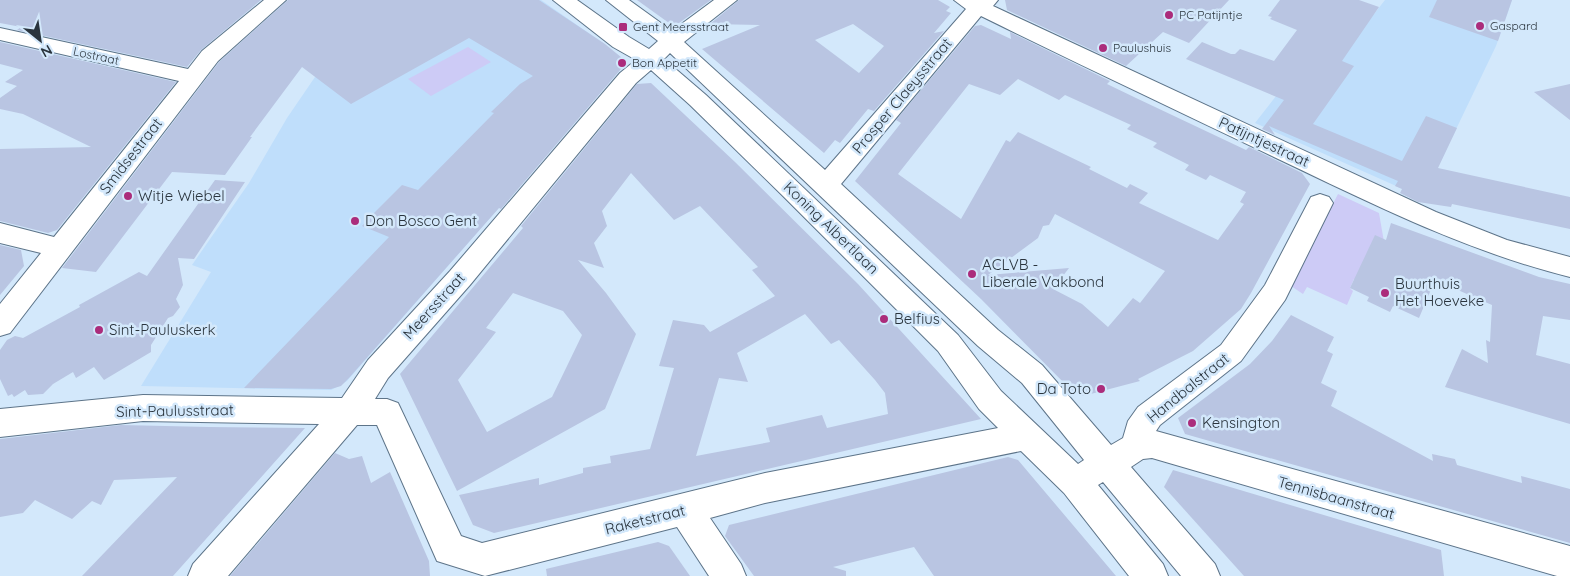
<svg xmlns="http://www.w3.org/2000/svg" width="1570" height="576" viewBox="0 0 1570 576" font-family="Quicksand,sans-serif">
<rect width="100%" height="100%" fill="#d3e8fb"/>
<g fill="#bfdefb">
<path d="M380,0H541L603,43L544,79L589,105L347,381L339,386L331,390L141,386L211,272L192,265L249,183L287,118L315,77Z"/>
<path d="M1385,0H1512L1496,46L1423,198L1255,123L1347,5L1374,14Z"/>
</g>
<g fill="#cdcbf6">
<path d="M468,47L491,62L431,96L408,79Z"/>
<path d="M1338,194L1379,213L1384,242L1373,287L1354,279L1350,288L1353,291L1347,305L1307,287L1303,294L1291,286Z"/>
</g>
<g fill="#b9c5e2" fill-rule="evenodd">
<path d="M0,0H261L201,50L187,67L17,30L21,27L0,23Z"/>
<path d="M288,0H539L605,44L627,62L501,209L499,208L349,378L341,386L331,389L244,388L389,237L362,226L374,213L402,185L418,190L494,113L491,112L520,84L533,76L469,38L351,104L302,67L250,137H252L225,175L172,172L96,272L62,268L219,62Z"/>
<path d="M637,0H711L679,23H669Z"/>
<path d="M739,0H938L950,7L946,11L951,13L934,33L944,31L874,111L868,109L840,143L835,140L824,153L702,49L760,25L710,24ZM853,24L884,46L859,73L815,40Z"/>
<path d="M1005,0H1229L1189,43L1163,32L1126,66L1007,10Z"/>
<path d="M1280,0H1359L1379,7L1342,61L1354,66L1313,124L1402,161L1426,116L1457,128L1438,168L1570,197V229L1452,204L1451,207L1418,202L1400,193L1402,189L1395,186L1398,181L1269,126L1275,135L1262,129L1284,100L1186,59L1202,42L1231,54H1235L1240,49L1274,61L1297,30L1270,19L1272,17L1268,16Z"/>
<path d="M1437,0H1512L1498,41L1429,17Z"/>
<path d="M981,25L1011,39L1010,32L1110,81L1107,84L1136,98L1246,150L1249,147L1302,173L1310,184L1251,293L1241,309L1193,351L1138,379L1140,381L1083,396L1074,393L981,299L855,181L901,123L896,120L975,26ZM1018,79L1059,100L1065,95L1131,125L1127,129L1157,143L1153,147L1189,165L1185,170L1206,180L1210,175L1246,192L1240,202L1244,204L1218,240L1139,203L1148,193L1130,184L1127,188L1089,169L1091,167L1018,132L1010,142L1006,140L961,219L898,174L969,84L1000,95ZM1055,214L1165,271L1140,303L1133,298L1108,327L1082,304L1053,289L1069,268L988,275L1038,238L1043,226L1049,225Z"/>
<path d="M0,42L176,82L57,230L48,233L0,221V149L91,147L23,114L0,109V98L17,86L5,82L23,70L0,64Z"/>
<path d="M651,83L735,162L858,284L981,419L494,533L473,525L459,495L539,478V485L583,473V468L611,463L610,456L650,449L674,368L659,366L673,320L704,325L710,332L775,296L752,270L758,267L700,206L674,220L631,173L602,211L607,226L594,243L604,268L578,260L606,293L636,334L605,409L457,491L400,374L523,228L521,226L637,84ZM513,293L563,311L582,335L552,397L487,432L458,380L496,332L486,328ZM805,314L831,344L839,340L875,380L885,393L888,414L827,428L822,415L766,428L770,442L696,456L719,378L748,382L737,353Z"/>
<path d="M1570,84V120L1534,92Z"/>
<path d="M215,180L245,182L194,259L178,258L183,285L176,299L180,307L173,316L168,318L151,345V352L104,380L94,367L76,378L73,372L53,384L43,394L28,395L25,390L14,397L12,394L8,396L0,379V350L7,340L15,336L23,338L80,307L79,305L139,272L147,276Z"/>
<path d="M1391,223L1539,277L1570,284V320L1543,316L1536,355L1570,364V424L1445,387L1462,349L1488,363L1486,340L1490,342L1492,305L1435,280L1419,318L1393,306L1390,312L1367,301L1369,297L1350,288L1375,235L1386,240Z"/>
<path d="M0,245L21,250L24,266L0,295Z"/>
<path d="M1291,315L1334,337L1327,351L1333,354L1321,383L1337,391L1331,406L1433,461L1432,454L1455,459L1457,465L1522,483L1521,476L1570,489V543L1185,434L1178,418L1250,364L1272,341Z"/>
<path d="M121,425L209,427L305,428L173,576H82L177,477L114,480L101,505L92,501L72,519L35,500L23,513L0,517V439Z"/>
<path d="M335,453L349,459L362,456L371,483L390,472L429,561L430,576H230Z"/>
<path d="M1008,457L1018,460L1116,576H934L914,547L833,567L846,571V576H754L725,536L729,525Z"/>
<path d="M1173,470L1441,550L1444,576H1244L1164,487Z"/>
<path d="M658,542L669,546L690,576H547L546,569Z"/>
</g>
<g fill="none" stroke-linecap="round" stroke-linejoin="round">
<defs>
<g id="minor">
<path d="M264,0H286L218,61L10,333L0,336V304L41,253L0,243V223L54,237L179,81L0,40V28L188,69L202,51Z"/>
<path d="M553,0H577L629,37L649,49L658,41L606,0H629L672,31L714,0H737L684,42L825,170L966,9L954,0H998L993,6L1436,212L1507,240L1570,257V277C1465,251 1371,203 1274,157C1176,110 1078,64 981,16L841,184L998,330L1042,365L1111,445L1123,438L1128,421L1138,407L1221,345L1265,285L1311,197L1320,194L1329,197L1333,203L1285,300L1241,361L1160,425L1156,431L1570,546V576H1557L1152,458L1143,459L1131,467L1215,564L1220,576H1181L1103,482L1098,485L1163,564L1168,576H1129L1064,493L1021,451L765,503L710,518L741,564L746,576H709L677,527L485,576L437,561L377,425H357L228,576H188L193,564L319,424L143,421L0,437V409L143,395L342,398L368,360L450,271L620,73L636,60L613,47ZM670,53L978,346L1022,383L1084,460L1078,464L1001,391L958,335L706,95L664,59ZM651,70L690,105L783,196L938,351L979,409L998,428L765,473L482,543L461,536L398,403L387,399H375L388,378L470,285L636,83Z"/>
</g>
</defs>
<use href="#minor" stroke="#5d7489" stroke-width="2"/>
<use href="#minor" fill="#fff" fill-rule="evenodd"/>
</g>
<g fill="#ab2c7b" stroke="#d3e8fb" stroke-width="2">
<circle cx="1169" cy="15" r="5"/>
<circle cx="1480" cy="26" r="5"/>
<rect x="618" y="22" width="10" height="10" rx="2.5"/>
<circle cx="1103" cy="48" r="5"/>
<circle cx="622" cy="63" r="5"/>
<circle cx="128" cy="196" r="5"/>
<circle cx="355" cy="221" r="5"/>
<circle cx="972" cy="274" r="5"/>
<circle cx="1385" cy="293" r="5"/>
<circle cx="884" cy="319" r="5"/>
<circle cx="99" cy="330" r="5"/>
<circle cx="1101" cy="389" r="5"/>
<circle cx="1192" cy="423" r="5"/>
</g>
<g text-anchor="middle" stroke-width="5" stroke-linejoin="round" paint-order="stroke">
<g font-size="12" fill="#2a343d" stroke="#d3e8fb" text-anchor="start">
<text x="1179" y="19">PC Patijntje</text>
<text x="1490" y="30">Gaspard</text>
<text x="633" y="31">Gent Meersstraat</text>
<text x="1113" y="52">Paulushuis</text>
<text x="632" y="67">Bon Appetit</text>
</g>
<g font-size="12" fill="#2a343d" stroke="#d3e8fb">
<text transform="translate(96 56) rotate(12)" y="4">Lostraat</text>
</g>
<g font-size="15" fill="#2a343d" stroke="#d3e8fb">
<text transform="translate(902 96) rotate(-50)" y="5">Prosper Claeysstraat</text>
<text transform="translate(1264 142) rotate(25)" y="5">Patijntjestraat</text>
<text transform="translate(131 156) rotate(-52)" y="5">Smidsestraat</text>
<text transform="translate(831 228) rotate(44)" y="5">Koning Albertlaan</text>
<text transform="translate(434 306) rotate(-48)" y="5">Meersstraat</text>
<text transform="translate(1188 388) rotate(-39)" y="5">Handbalstraat</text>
<text transform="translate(175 411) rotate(-1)" y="5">Sint-Paulusstraat</text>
<text transform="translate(1336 498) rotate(16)" y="5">Tennisbaanstraat</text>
<text transform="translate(645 520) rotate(-14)" y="5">Raketstraat</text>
</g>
<g font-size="15" fill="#2a343d" stroke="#d3e8fb" text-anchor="start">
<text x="138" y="201">Witje Wiebel</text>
<text x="365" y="226">Don Bosco Gent</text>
<text x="982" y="270">ACLVB -<tspan x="982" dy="17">Liberale Vakbond</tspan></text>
<text x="1395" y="289">Buurthuis<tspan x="1395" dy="17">Het Hoeveke</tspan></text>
<text x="894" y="324">Belfius</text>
<text x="109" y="335">Sint-Pauluskerk</text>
<text x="1091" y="394" text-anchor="end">Da Toto</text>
<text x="1202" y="428">Kensington</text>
</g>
</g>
<g transform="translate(40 40) rotate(150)" stroke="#d3e8fb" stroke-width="4" paint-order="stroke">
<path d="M0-4L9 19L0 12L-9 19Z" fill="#2a343d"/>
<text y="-8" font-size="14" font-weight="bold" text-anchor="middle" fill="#2a343d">N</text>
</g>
</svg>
